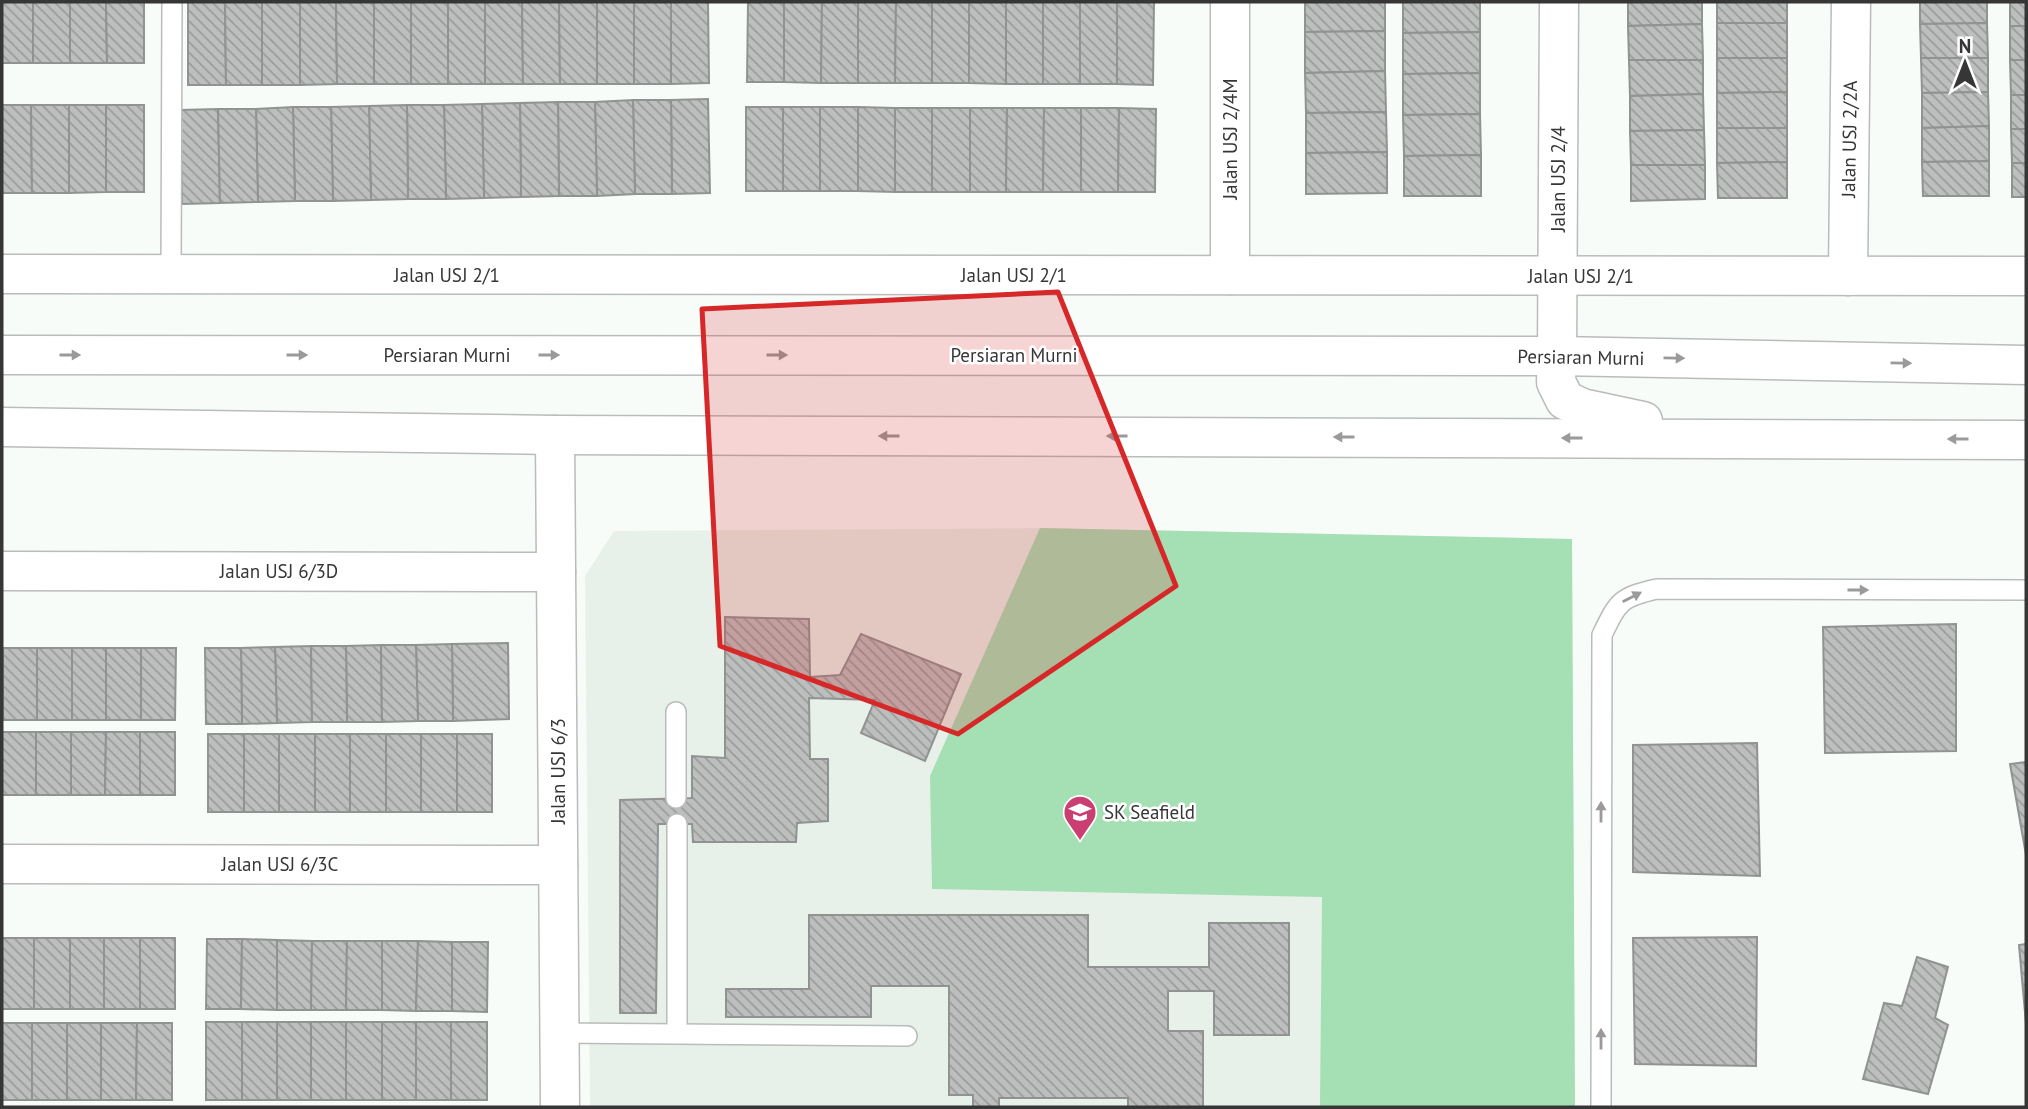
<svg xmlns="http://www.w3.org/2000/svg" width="2028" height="1109" viewBox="0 0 2028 1109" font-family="'PT Sans',sans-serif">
<defs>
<pattern id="building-back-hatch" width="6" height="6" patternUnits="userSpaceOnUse" patternTransform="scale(1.75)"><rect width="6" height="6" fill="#bcbfbd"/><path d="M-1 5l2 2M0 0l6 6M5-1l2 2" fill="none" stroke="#9a9c9a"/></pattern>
</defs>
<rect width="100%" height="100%" fill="#f8fcf9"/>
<path fill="#e7f1e9" d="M1040,528L1572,539L1575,1107H590L585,576L614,531Z"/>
<path fill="#a5dfb4" d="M1040,528L1572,539L1575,1107H1320L1322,897L932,889L930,776Z"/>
<g fill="url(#building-back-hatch)" stroke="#909391" stroke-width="2">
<rect x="2" y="2" width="31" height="61"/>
<rect x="33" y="2" width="37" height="61"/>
<path d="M70,2H106L107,63H70Z"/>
<path d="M106,2H144V63H107Z"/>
<path d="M188,2H225L226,85H188Z"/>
<path d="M225,2H262V85H226Z"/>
<rect x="262" y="2" width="38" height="83"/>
<path d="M300,2H336L337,84L300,85Z"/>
<path d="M336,2H374V84H337Z"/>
<rect x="374" y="2" width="37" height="82"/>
<rect x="411" y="2" width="37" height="82"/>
<rect x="448" y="2" width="37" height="82"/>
<path d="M485,2H522L523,84H485Z"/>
<path d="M522,2H559L560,84H523Z"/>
<path d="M559,2H597V84H560Z"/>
<rect x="597" y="2" width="37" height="82"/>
<rect x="634" y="2" width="37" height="82"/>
<path d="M671,2H708L709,83L671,84Z"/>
<path d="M748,2H784V82H747Z"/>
<path d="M784,2H822L821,83L784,82Z"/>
<path d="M822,2H858V83H821Z"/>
<path d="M858,2H896L895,83H858Z"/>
<path d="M896,2H932V83H895Z"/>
<rect x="932" y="2" width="37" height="81"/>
<path d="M969,2H1006V84L969,83Z"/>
<rect x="1006" y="2" width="37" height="82"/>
<rect x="1043" y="2" width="37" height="82"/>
<rect x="1080" y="2" width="37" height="82"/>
<path d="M1117,2H1154L1153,85L1117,84Z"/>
<path d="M1305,2H1385V31L1305,32Z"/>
<path d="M1403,2H1480V32L1403,33Z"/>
<path d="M1628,2H1702V24L1628,26Z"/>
<rect x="1717" y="2" width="70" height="21"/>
<path d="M1920,2H1987V23L1920,24Z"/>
<rect x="2010" y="2" width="16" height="24"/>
<rect x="1717" y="23" width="70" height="35"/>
<path d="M1987,23L1988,58H1921L1920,24Z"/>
<path d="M1702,24L1703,60H1629L1628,26Z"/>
<rect x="2010" y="26" width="16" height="34"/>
<path d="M1385,31V71L1305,73V32Z"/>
<path d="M1480,32V73L1403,74V33Z"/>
<path d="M1717,58H1787V92L1717,93Z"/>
<path d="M1921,58H1988V92L1922,93Z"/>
<path d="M1629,60H1703V94L1630,96Z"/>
<path d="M2010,60H2026V95H2011Z"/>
<path d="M1385,71L1386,112L1306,113L1305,73Z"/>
<path d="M1480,73V114L1403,115V74Z"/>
<path d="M1787,92V128H1717V93Z"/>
<path d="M1988,92L1989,126L1922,128V93Z"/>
<path d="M1703,94L1704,130L1630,131V96Z"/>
<rect x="2011" y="95" width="15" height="34"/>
<path d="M708,99L710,193L672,194L671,100Z"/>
<path d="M633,100H671L672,194H635Z"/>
<path d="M633,100L635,194L597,196L595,102Z"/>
<path d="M558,102H595L597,196H559Z"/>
<path d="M558,102L559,196L521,197L520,103Z"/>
<path d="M520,103L521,197L484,198L482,104Z"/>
<path d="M482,104L484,198L446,199L444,105Z"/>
<path d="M2,105H31L32,193H2Z"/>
<path d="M31,105H69V193H32Z"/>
<path d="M69,105H106V192L69,193Z"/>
<rect x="106" y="105" width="38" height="87"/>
<path d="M407,105H444L446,199H408Z"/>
<path d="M407,105L408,199L371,200L369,106Z"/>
<path d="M369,106L371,200L333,201L331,107Z"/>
<path d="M293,107H331L333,201H295Z"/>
<path d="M293,107L295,201L258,202L256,109Z"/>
<rect x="746" y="107" width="37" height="84"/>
<rect x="783" y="107" width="37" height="84"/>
<rect x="820" y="107" width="38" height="84"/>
<path d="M858,107L895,108V192L858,191Z"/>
<rect x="895" y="108" width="37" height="84"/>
<rect x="932" y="108" width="38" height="84"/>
<path d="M970,108H1007L1006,192H970Z"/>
<path d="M1007,108H1044L1043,192H1006Z"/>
<path d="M1044,108H1081V192H1043Z"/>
<path d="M1081,108H1119L1118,192H1081Z"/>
<path d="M1119,108L1156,109L1155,192H1118Z"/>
<path d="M218,109L220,203L182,204L180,110Z"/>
<path d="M218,109H256L258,202L220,203Z"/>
<path d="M1386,112L1387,152L1306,153V113Z"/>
<path d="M1480,114L1481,155L1404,156L1403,115Z"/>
<path d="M1989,126V161L1922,162V128Z"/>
<path d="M1717,128H1787V162L1717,163Z"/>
<path d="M2011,129H2026V163H2012Z"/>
<path d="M1704,130L1705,165H1631L1630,131Z"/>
<path d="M1387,152V193L1306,194V153Z"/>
<path d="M1481,155V196H1404V156Z"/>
<path d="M1989,161V196H1923L1922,162Z"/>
<path d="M1787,162V198H1718L1717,163Z"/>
<rect x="2012" y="163" width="14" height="34"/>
<path d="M1631,165H1705V199L1631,201Z"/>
<path d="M725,617L809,619L810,677L840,675L861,634L961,674L925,761L861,733L875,700L809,698L810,759H828V821L797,823L796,842H693L692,824H658L656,1013H620V800L692,798V756L725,758Z"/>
<path d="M1956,624V751L1825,753L1823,627Z"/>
<path d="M508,643L509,719L453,721L452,644Z"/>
<path d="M452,644L453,721H418L416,645Z"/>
<path d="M381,645L382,722H347L346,646Z"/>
<path d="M381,645H416L418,721L382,722Z"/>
<path d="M311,646L312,722L277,723L275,647Z"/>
<path d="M311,646H346L347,722H312Z"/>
<path d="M275,647L277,723L242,724L241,648Z"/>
<rect x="2" y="648" width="1" height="72"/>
<rect x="3" y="648" width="34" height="72"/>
<rect x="37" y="648" width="35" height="72"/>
<rect x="72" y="648" width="34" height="72"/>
<rect x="106" y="648" width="35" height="72"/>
<path d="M141,648H176L175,720H141Z"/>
<path d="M205,648H241L242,724H206Z"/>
<rect x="2" y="732" width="34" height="63"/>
<rect x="36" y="732" width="35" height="63"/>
<path d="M71,732H106L105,795H71Z"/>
<path d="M106,732H140V795H105Z"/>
<rect x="140" y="732" width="35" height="63"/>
<rect x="208" y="734" width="36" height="78"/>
<rect x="244" y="734" width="35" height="78"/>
<rect x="279" y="734" width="36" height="78"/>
<rect x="315" y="734" width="35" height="78"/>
<rect x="350" y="734" width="36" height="78"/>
<rect x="386" y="734" width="35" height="78"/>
<rect x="421" y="734" width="36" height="78"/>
<rect x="457" y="734" width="35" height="78"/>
<path d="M1757,743L1760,876L1633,872V745Z"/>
<path d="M2026,762V855L2010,764Z"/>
<path d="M809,915H1088V967H1209V923H1289V1035H1214V991H1168V1031H1203V1107H1128V1098H999V1107H973V1095H949V986H871V1017H726V989H809Z"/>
<path d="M1757,937L1756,1066L1635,1064L1633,938Z"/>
<rect x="2" y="938" width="32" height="71"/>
<rect x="34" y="938" width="36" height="71"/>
<rect x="70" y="938" width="34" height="71"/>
<rect x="104" y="938" width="36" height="71"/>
<rect x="140" y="938" width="35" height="71"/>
<path d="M207,939H242L241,1009H206Z"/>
<path d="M242,939L277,940V1010L241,1009Z"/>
<path d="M277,940L312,941L311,1010H277Z"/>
<path d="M312,941H347L346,1010H311Z"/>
<path d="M347,941H382V1010H346Z"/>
<path d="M382,941H418L416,1011L382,1010Z"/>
<path d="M418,941L452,942V1011H416Z"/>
<path d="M452,942H488L487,1012L452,1011Z"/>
<path d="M2026,944V1024L2019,945Z"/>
<path d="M1917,957L1948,967L1935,1018L1948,1025L1928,1094L1863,1079L1884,1003L1902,1006Z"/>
<rect x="206" y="1022" width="36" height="78"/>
<rect x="242" y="1022" width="35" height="78"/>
<rect x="277" y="1022" width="34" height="78"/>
<rect x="311" y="1022" width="35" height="78"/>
<rect x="346" y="1022" width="36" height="78"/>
<rect x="382" y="1022" width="34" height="78"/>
<rect x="416" y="1022" width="35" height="78"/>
<rect x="451" y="1022" width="36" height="78"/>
<rect x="2" y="1023" width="30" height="77"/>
<rect x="32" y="1023" width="35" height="77"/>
<rect x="67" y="1023" width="34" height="77"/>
<path d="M101,1023H137L136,1100H101Z"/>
<path d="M137,1023H172V1100H136Z"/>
</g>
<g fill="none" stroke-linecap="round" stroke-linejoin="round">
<defs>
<g id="service">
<path d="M171,274L172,2"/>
<path d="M676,712V798"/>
<path d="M677,824V1033"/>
<path d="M559,1033L907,1036"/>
<path d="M1601,1107L1602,635C1618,602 1620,597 1657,589L2026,590"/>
</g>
<g id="minor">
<path d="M1230,2V275"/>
<path d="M2,274L2026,276"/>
<path d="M1848,276L1851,2"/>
<path d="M1557,356L1559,2"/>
<path d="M555,435L560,1107"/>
<path d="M2,571L556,572"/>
<path d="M2,864L558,865"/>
</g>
<g id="secondary">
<path d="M2,355L1557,356L2026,365"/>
<path d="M1557,356L1556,382L1565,400L1582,408L1643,421"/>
<path d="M2,427L555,435L2026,440"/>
</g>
</defs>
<use href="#service" stroke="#b9bcba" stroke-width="22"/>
<use href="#minor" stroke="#b9bcba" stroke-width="41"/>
<use href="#secondary" stroke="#b9bcba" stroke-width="41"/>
<use href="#service" stroke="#fff" stroke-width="19"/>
<use href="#minor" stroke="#fff" stroke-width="38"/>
<use href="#secondary" stroke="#fff" stroke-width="38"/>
</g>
<defs><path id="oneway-solid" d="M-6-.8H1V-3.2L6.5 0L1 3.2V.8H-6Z" transform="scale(1.75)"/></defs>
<g fill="#9a9a9a">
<use href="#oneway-solid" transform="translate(70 355)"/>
<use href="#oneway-solid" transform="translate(297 355)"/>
<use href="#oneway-solid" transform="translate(549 355)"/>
<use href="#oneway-solid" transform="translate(777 355)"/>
<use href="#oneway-solid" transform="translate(1674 358) rotate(1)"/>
<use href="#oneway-solid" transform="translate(1901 363) rotate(1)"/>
<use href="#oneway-solid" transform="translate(889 436) rotate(-180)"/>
<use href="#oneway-solid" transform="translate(1117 436) rotate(-180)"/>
<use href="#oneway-solid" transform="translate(1344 437) rotate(-180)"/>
<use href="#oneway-solid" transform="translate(1572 438) rotate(-180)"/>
<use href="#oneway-solid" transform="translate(1958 439) rotate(-180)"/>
<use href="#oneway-solid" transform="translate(1858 590)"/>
<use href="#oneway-solid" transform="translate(1632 597) rotate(-27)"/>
<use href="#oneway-solid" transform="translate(1601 812) rotate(-90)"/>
<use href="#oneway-solid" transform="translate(1601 1039) rotate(-90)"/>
</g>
<path fill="#d62828" fill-opacity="0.2" stroke="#d62828" stroke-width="5" stroke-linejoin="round" d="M1058,292L1176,586L958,734L720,646L702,309Z"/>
<defs>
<symbol id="school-pin" viewBox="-11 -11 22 30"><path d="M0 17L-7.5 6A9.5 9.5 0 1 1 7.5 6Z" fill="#ca3e71" stroke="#fff"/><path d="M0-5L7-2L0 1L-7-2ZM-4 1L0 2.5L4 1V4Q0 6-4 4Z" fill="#fff"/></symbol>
</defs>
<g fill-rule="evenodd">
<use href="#school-pin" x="1061" y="793" width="38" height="52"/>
</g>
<g text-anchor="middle" stroke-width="5" stroke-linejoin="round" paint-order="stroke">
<g font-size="19" fill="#353635" stroke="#fff">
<text transform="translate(1230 139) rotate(-90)" y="7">Jalan USJ 2/4M</text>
<text transform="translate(1849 139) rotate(-89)" y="7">Jalan USJ 2/2A</text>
<text transform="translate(1558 179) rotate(-90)" y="7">Jalan USJ 2/4</text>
<text x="447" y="282">Jalan USJ 2/1</text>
<text x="1014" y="282">Jalan USJ 2/1</text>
<text x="1581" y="283">Jalan USJ 2/1</text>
<text x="447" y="362">Persiaran Murni</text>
<text x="1014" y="362">Persiaran Murni</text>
<text transform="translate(1581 357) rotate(1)" y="7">Persiaran Murni</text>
<text x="279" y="578">Jalan USJ 6/3D</text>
<text transform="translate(558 771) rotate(-90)" y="7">Jalan USJ 6/3</text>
<text x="280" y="871">Jalan USJ 6/3C</text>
</g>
<g font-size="19" fill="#353635" stroke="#fff" text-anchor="start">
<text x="1104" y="819">SK Seafield</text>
</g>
</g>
<rect width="2028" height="1109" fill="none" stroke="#353635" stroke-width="7"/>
<g transform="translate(1965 63)" stroke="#ffffff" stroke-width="5" paint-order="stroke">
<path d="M0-5L12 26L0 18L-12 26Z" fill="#353635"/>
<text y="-10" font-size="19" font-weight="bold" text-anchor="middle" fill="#353635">N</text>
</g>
</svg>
